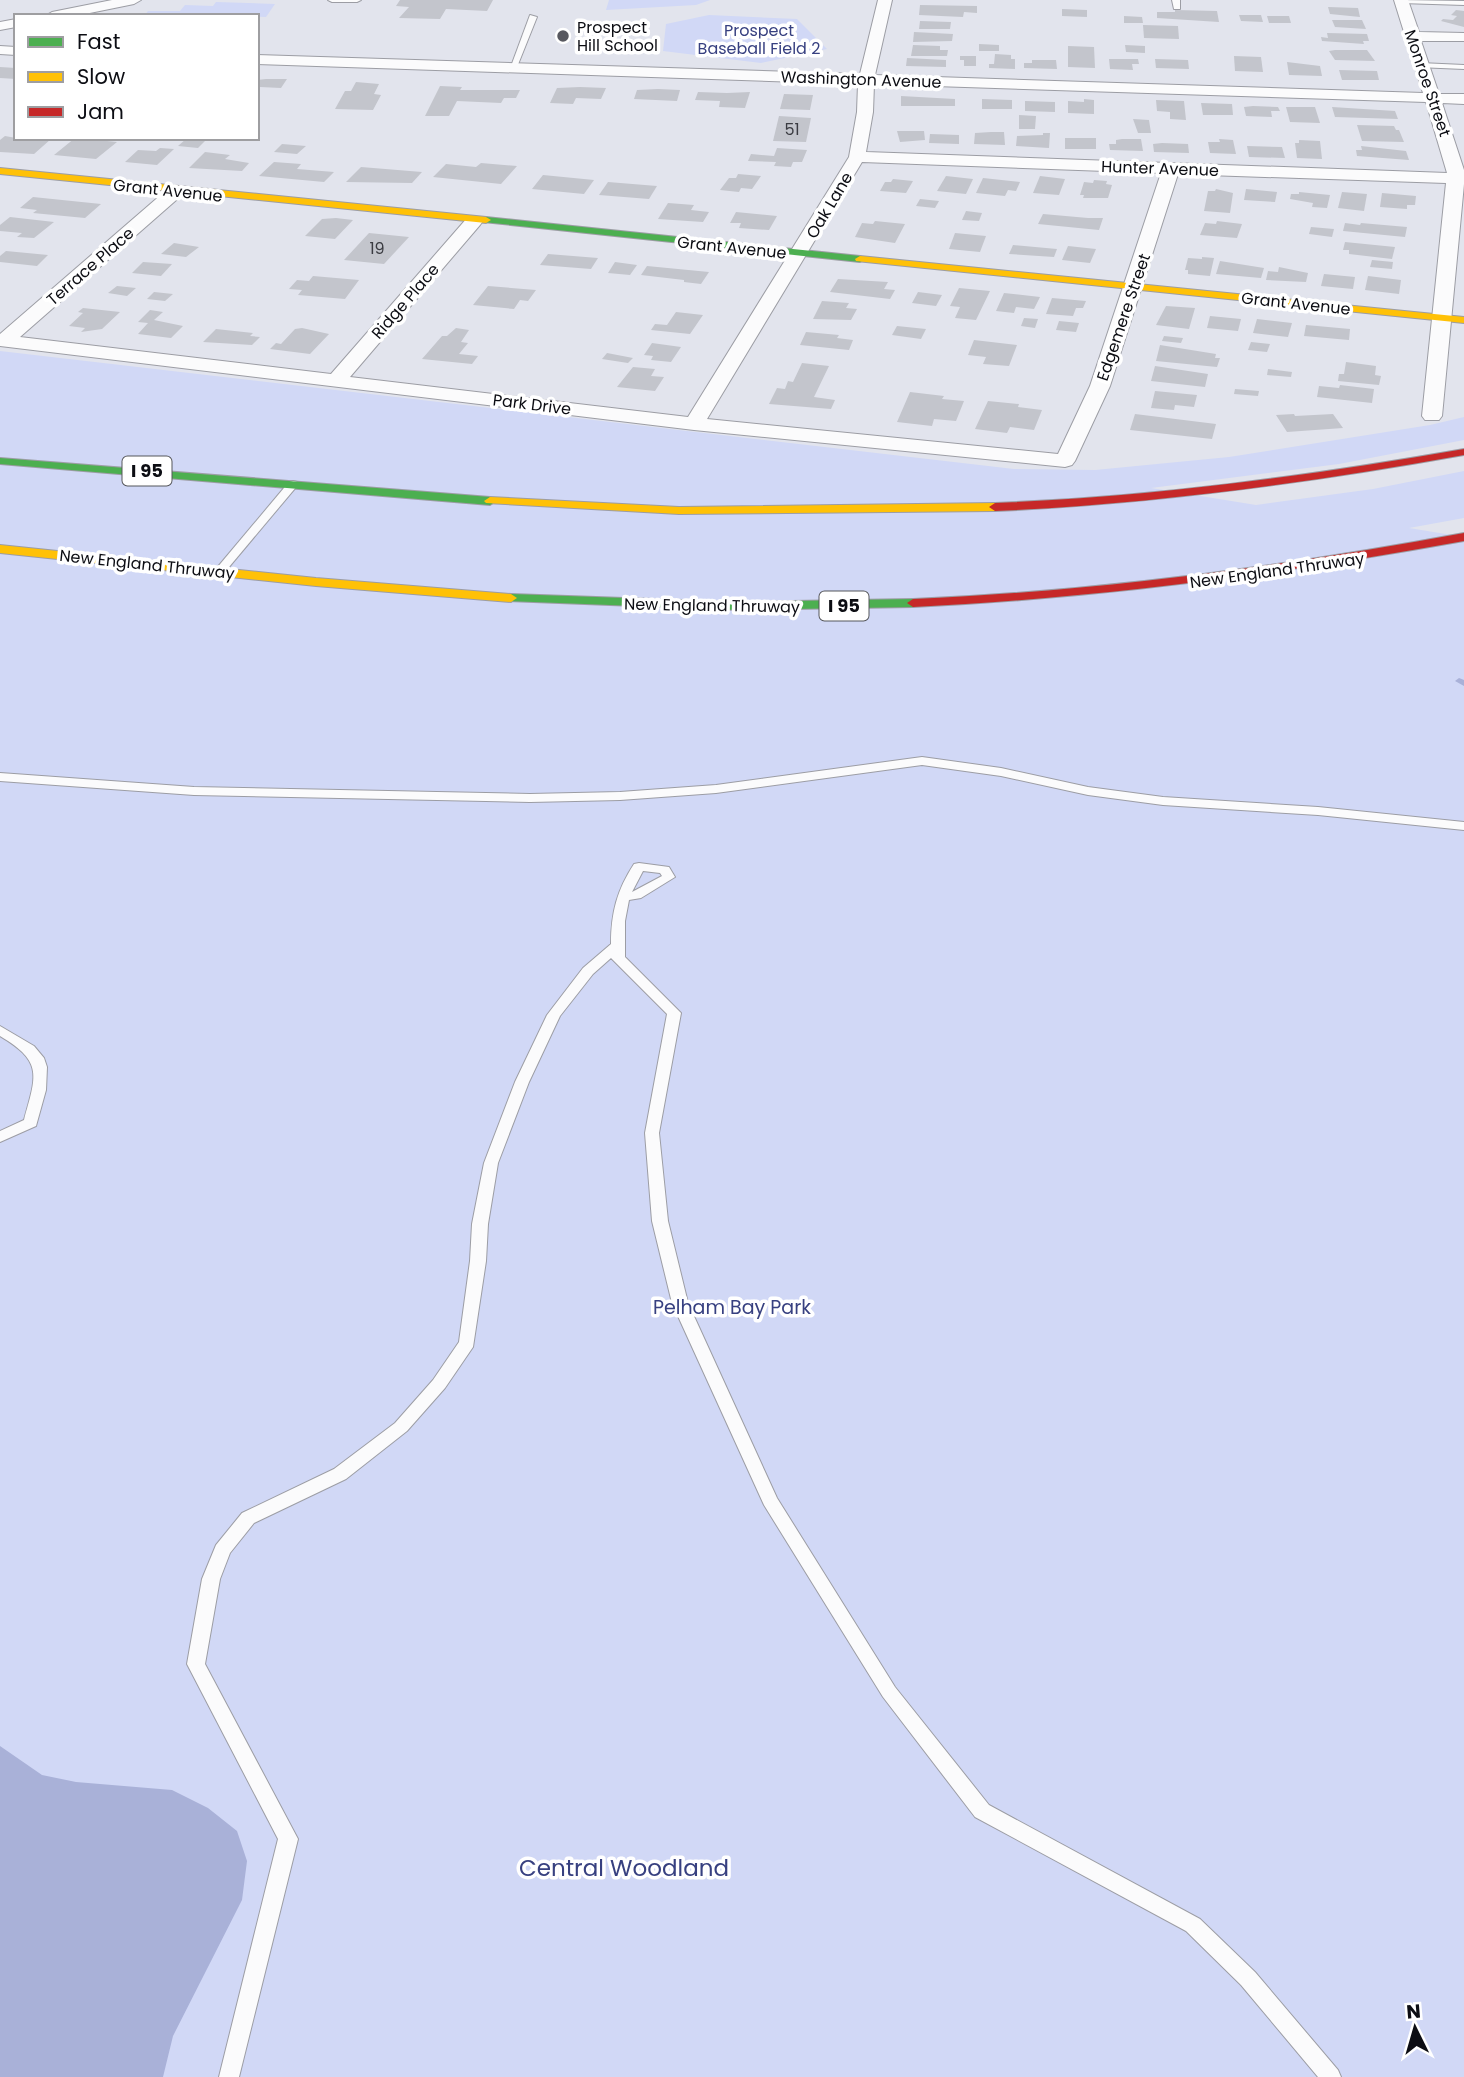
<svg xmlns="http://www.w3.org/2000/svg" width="1464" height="2077" viewBox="0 0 1464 2077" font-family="Poppins,sans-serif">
<rect width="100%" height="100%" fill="#e2e4ed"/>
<g fill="#d1d8f6">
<path d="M609,0H710L696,5L606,10Z"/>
<path d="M216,2L275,4L266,17L180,13L177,16H144L148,11H180L185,5L213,6Z"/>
<path d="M709,15L797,19L827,49L761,63L663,51L666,24Z"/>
<path d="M0,351L1014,469L1095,470L1229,457L1430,425L1464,417V440L1339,464L1151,488L1256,505L1373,489L1464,471V518L1409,528L1464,537V2077H0Z"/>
</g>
<path fill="#a9b1d8" d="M0,1746L42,1775L76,1782L172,1790L208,1808L237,1831L247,1861L242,1900L173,2036L163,2077H0Z"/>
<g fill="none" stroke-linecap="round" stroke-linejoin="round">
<path fill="#a9b1d8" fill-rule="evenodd" d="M1459,678L1464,680V686L1455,681Z"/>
</g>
<g fill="#c3c5cc">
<path d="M400,0H493L487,11L446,9L440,19L399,18L409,7L396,6Z"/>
<path d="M920,5L977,6V13L964,12L963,17L919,15Z"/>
<path d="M1328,7L1358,8L1360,17L1330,14Z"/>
<path d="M1062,9L1087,10V17L1062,16Z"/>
<path d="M1175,10L1217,11L1219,22L1157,18V12H1175Z"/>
<path d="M1456,10L1464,11V27L1441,21L1443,19L1453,20L1457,16L1451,15Z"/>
<path d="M1239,15H1261L1263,22L1241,21Z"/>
<path d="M1124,16L1142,17L1143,23H1124Z"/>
<path d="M1267,16H1289L1291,23H1269Z"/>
<path d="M1332,20H1362L1366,29L1335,27Z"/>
<path d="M920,21L951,22L950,29H919Z"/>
<path d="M1143,25L1178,26L1179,39L1144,38Z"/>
<path d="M914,32L953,34L952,41L913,42Z"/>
<path d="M1327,33L1367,34L1369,41H1363L1364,44L1322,41L1321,37L1328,38Z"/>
<path d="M979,44L999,45V51H979Z"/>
<path d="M913,45L940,46V50H948L947,56H911Z"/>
<path d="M1125,45L1145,46V53L1126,52Z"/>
<path d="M1068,46L1094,47L1095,68L1068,67Z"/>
<path d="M1335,50H1367L1375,61L1335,60L1329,51Z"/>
<path d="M995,54L1011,55V59H1015V69L989,68V64H994Z"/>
<path d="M960,56H976V66H964V60H960Z"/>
<path d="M1234,56L1261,57L1263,72L1235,71Z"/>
<path d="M907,58L946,60V67L906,66Z"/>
<path d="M1109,59H1138L1139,64H1132L1133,70L1110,69Z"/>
<path d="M1155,59L1188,60L1189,69L1156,68Z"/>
<path d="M1032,60H1056L1057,69L1024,68V63H1032Z"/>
<path d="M1287,62L1320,66L1322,76L1289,75Z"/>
<path d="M0,67L16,68V79L0,78Z"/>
<path d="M1339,70L1377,71L1379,80H1342Z"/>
<path d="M266,79H287L281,88L260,87L257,91V80Z"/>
<path d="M356,82L379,84L374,94L381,95L373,110L335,109L345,91H351Z"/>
<path d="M440,86L462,87L460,90H520L516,98H504L501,103L457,101L449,116H425Z"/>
<path d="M580,87L606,88L601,99L576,98L573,104L550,103L557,88Z"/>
<path d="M637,90L658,89L680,90L677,101L634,99Z"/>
<path d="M698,92L727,93L750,92L745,108L719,107L720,101L695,100Z"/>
<path d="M784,94L813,95L810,110L780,109Z"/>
<path d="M901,96L955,99V106H901Z"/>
<path d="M982,99L1012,100V109H982Z"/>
<path d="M1084,99L1094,100V114L1068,113V101L1084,102Z"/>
<path d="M1156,100L1184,101L1186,120L1170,119V112L1157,111Z"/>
<path d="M1025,101L1055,102V112L1025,111Z"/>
<path d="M1201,103L1232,104L1233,115H1203Z"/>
<path d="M1253,106L1278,107L1280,111H1271L1272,117L1246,116L1244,107Z"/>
<path d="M1286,107H1315L1320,123L1290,122Z"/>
<path d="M1332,107L1395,111L1398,119L1335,117Z"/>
<path d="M1019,115L1036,116L1035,129H1019Z"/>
<path d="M779,116L811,118L806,142L773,141Z"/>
<path d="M1133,119L1149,120L1151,133H1138Z"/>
<path d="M1357,125L1394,126L1396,130H1399L1404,142L1362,141Z"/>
<path d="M897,131H924L925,140L900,142Z"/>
<path d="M991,132H1004L1005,145L974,144L975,133Z"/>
<path d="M1043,133H1050L1049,148L1016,146L1017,136L1043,135Z"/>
<path d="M930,134L959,135V144L929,143Z"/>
<path d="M5,136L16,138L51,139L34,154L0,152V140Z"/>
<path d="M75,138H78L117,142L96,159L54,155Z"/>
<rect x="1065" y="138" width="31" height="11"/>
<path d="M186,139L205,141L198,148L178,146Z"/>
<path d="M1122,139H1141L1143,151L1110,150L1109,144H1116V140Z"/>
<path d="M1219,139L1233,140L1236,154L1210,153L1208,142H1220Z"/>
<path d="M1299,140L1320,141L1322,159L1297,158L1295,143H1299Z"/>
<path d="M1162,143L1188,144L1189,153L1154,152L1153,144Z"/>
<path d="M282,144L306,146L297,154L274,152Z"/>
<path d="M1247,146L1282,147L1285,158L1249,157Z"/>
<path d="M1361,146L1406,151L1409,160L1357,156L1356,150H1362Z"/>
<path d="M160,148L174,149L157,165L125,162L138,150L156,151Z"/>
<path d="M777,148L807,150L802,162H793L791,167L774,166L776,162L748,161L751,154L774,156Z"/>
<path d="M205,152L230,155L225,159L249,163L242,171L189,168Z"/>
<path d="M274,162L301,164L297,169L334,172L324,182L259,176Z"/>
<path d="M481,163L517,166L501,184L433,177L446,164L476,167Z"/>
<path d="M361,167L422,172L412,183L346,182Z"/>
<path d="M738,174L761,176L752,189L741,188L739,192L720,190L729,178H736Z"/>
<path d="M543,175L594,180L584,194L532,189Z"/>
<path d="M946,176L973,179L966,194L937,191Z"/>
<path d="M1040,176L1065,179L1059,195L1033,193Z"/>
<path d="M983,178L1020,182L1016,191L1008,190L1005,196L976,193Z"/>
<path d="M893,179L913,181L906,193L880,191L885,182H891Z"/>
<path d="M1094,180L1107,181L1106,184L1112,185L1108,198H1083L1084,195H1080L1084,182L1093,183Z"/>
<path d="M608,182L657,186L649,199L599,195Z"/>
<path d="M1216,189L1233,193L1230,213L1204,211L1208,191H1215Z"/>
<path d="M1246,189L1277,192L1275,202L1244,200Z"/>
<path d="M1299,192L1330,195L1327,208L1312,207L1313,203L1290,199L1291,194H1299Z"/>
<path d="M1342,192L1367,194L1364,211L1338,208Z"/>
<path d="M1382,193L1416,196L1415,205H1407V209L1380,207Z"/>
<path d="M33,197L101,204L85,218L33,213L37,210L20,208Z"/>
<path d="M920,199L939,201L935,208L916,206Z"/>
<path d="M668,203L694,205L691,210L709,212L703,222L658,219Z"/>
<path d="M966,211L982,213L979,221L962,220Z"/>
<path d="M736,212L777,216L769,230L739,228L741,223H730Z"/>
<path d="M1043,214L1088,218H1103L1099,230L1038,224Z"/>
<path d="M10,217L54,222L34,238L17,237L22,233L0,231V225Z"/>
<path d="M336,218L353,220L335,239L305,236L322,219Z"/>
<path d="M875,221L905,224L895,243L855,237L862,223L873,224Z"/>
<path d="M1217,221L1242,224L1237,238L1200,235L1205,223L1216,224Z"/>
<path d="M1345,223L1360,225L1361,223L1407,227L1405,237L1343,231Z"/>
<path d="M1311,227L1334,229L1332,237L1309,234Z"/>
<path d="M369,233L409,237L384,264L344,260Z"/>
<path d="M955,233L986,236L980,252L949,249Z"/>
<path d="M1345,242L1395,247L1392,259L1349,254V250H1343Z"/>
<path d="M174,243L199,247L186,257L161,254Z"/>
<path d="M1013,245L1057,249L1054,257L1009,254Z"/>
<path d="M1068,246L1096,249L1090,263L1062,260Z"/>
<path d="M6,251L48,255L37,266L0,262V256Z"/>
<path d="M548,254L598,258L591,269L540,265Z"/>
<path d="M1202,257L1214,258L1210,276L1188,274V270H1185L1188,258L1202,259Z"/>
<path d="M1372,260L1393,262L1392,269L1370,267Z"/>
<path d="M1220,261L1264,268L1261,278L1216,274Z"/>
<path d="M143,262L172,264L161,276L132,273Z"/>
<path d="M615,262L637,265L630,275L608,273Z"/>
<path d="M647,266L709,272L701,284L684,282V280L641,275Z"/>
<path d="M1279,267L1308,273L1306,282L1266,280L1268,271L1278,272Z"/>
<path d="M1324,274L1355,277L1353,289L1321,286Z"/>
<path d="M313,276L359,280L345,299L298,295L302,290L289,289L297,280L309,281Z"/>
<path d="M1368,276L1401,280L1399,294L1365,290Z"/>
<path d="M838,279L888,282L884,289L895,290L890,299L830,292Z"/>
<path d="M117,286L136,288L127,296L108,293Z"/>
<path d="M488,286L536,290L528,301L520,300L514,309L473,305Z"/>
<path d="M959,288L990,291L976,320L955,318L960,307L950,306Z"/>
<path d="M154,292L173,294L165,301L147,299Z"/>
<path d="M918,292L942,295L936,306L912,303Z"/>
<path d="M1004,293L1040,297L1034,309L1016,307L1014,313L996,311Z"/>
<path d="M1052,298L1086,301L1083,308H1076L1073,316L1046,314Z"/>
<path d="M822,301L849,303L846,308L857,309L851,320L813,319Z"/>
<path d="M1166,306L1195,308L1189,329L1156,325Z"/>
<path d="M83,308L120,312L102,329L81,332L85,328L69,326L83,313L78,312Z"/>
<path d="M150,310L163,312L154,320L183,326L171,338L138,334L148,323L138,322Z"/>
<path d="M676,312L703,315L690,334L651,330L655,324L667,325Z"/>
<path d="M1210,316L1241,319L1238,331L1207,328Z"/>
<path d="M1024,318L1038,319L1035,328L1021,326Z"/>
<path d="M1257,319L1292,323L1288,337L1253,333Z"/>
<path d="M1059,321L1079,323L1076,332L1056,330Z"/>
<path d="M1306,325L1350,329L1349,340L1304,336Z"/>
<path d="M897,326L926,329L921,339L892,335Z"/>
<path d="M302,328L329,334L310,354L270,349L276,343L281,344L295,329Z"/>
<path d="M456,328L469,330L461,342L468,343L459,354L478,356L472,364L422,359L442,336H447Z"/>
<path d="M216,329L253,333L250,336L260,337L252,345L203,342Z"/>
<path d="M806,332L839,335L837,338L853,340L849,350L800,345Z"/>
<path d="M1164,336L1183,338L1181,343L1162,341Z"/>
<path d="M974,340L1017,345L1009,366L983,364L986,357L968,355Z"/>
<path d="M1251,342L1270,344L1267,352L1248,350Z"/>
<path d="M652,343L681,347L671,362L651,360L653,356L644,355Z"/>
<path d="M1160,345L1216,354L1215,358H1220L1217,367L1156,361Z"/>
<path d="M607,353L633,358L628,363L602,359Z"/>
<path d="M1346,362L1376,366L1375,375L1381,376L1379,385L1338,381L1339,374H1344Z"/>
<path d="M802,363L829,366L814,397L835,400L831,409L769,404L777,388L785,389L788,381L793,382Z"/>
<path d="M1155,366L1208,374L1205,387L1151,381Z"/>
<path d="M633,367L655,369L651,376L664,377L655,391L617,387Z"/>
<path d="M1268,369L1292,372L1291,377L1267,375Z"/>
<path d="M1340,385L1374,389L1372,403L1317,397L1319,386L1339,388Z"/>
<path d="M1235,389L1259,391L1258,396L1234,394Z"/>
<path d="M1155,391L1197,395L1194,407L1175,405L1174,410L1151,408Z"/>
<path d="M910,392L944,396L942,399L964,401L956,421L934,419L932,426L897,422Z"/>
<path d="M988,401L1019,404L1018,407L1042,410L1034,430L1010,427L1007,433L975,429Z"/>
<path d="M1135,414L1216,424L1212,439L1130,430Z"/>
<path d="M1294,414L1295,416L1333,414L1343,428L1287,432L1276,415Z"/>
</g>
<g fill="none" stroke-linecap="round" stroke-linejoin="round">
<defs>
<g id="lane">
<path d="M328,0H361L357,2H332Z"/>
<path d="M1172,0H1180V9H1174Z"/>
<path d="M1398,0L1464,1V5L1401,3Z"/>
<path d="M530,15L537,17L517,67L510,69Z"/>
<path d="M1420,63L1464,65V69L1417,67V63Z"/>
<path d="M293,481L297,482V486L224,573H216V569L289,482Z"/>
<path d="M922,757L1001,768L1088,787L1163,797L1318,807L1464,822V830L1318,815L1163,805L1088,795L1001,776L922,765L716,793L620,800L530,802L194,795L0,781V773L194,787L530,794L620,792L716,785Z"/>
<path d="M639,863L669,867L675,877L641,898L629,900L625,921V957L681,1013L659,1133L668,1221L688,1303L777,1498L895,1687L989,1805L1200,1919L1255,1972L1338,2070L1341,2077H1318L1241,1985L1186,1931L975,1817L883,1697L764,1505L672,1303L652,1221L645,1133L667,1014L611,958L593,974L560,1016L529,1082L498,1163L488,1224L486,1261L473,1347L445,1388L407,1431L346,1479L254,1523L230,1553L220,1579L205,1664L298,1839L239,2077H219L278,1839L187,1664L202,1579L216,1545L242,1513L334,1469L395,1423L433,1380L459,1342L470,1261L472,1224L484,1163L515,1082L547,1015L583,968L611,944C611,913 617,890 634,864ZM643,871L660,873L662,876L632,892Z"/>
<path d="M0,1026L34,1046L44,1058L47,1067L46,1090L36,1126L0,1142V1131L24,1120C36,1076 44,1062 0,1036Z"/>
</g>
<g id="street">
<path d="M112,0H141L134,4L75,16H45L52,12Z"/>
<path d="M878,0H892L875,75L1423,93L1394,0H1408L1419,32L1464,33V41H1421L1439,94H1464V104L1442,103L1464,170V184L1442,416L1439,420H1425L1422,416L1446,183L1178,174L1110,386L1075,461L1072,465L1065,467L694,430L0,346V334L170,187H182L184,191L182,195L20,337L331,374L468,217H480L483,221L480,225L350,377L688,417L849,157L857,112L858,84L257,64V55L860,74ZM874,84L1426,102L1447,173L866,152L873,112ZM862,162L1161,173L1090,386L1058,454L707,419Z"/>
<path d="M16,19V27L0,30V22Z"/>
<path d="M0,46L16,47V55L0,54Z"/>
</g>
<g id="fast">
<path d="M486,217L860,256L865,259L860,262L483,222L481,220Z"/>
<path d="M0,458L490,497L496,501L490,505L0,464Z"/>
<path d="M511,594L738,602L913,599L919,603L913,607L738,610L507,601V595Z"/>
</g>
<g id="slow">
<path d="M0,168L486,217L491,220L486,223L0,174Z"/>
<path d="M860,256L1464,317V323L856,261L855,259Z"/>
<path d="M490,497L679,507L995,503L1001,507L995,511L679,514L486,503L484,501Z"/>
<path d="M0,545L316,578L511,594L517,598L511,602L316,586L0,553Z"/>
</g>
<g id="jam">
<path d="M1464,449V455C1308,483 1153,504 995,511L989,507L995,503C1153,497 1308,476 1464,449Z"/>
<path d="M1464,533V541C1281,574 1099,598 913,607L907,603L913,599C1099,591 1281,567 1464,533Z"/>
</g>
</defs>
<use href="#lane" stroke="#9c9da4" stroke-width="2"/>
<use href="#street" stroke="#9c9da4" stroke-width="2"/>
<use href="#fast" stroke="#9c9da4" stroke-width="2"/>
<use href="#slow" stroke="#9c9da4" stroke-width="2"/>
<use href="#jam" stroke="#9c9da4" stroke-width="2"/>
<use href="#lane" fill="#fbfbfc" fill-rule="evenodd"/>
<use href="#street" fill="#fbfbfc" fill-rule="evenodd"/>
<use href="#fast" fill="#4caf50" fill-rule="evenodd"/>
<use href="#slow" fill="#ffc107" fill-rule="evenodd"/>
<use href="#jam" fill="#c62828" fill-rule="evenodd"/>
</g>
<circle fill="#57585f" stroke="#fff" stroke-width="2.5" cx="563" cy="36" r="7"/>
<g text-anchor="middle" stroke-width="7" stroke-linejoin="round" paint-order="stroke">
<g font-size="16" fill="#0c0d13" stroke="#fff" text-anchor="start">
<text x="577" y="33">Prospect<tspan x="577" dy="18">Hill School</tspan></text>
</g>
<g font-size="16" fill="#374080" stroke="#fff">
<text x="759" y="36">Prospect<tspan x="759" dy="18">Baseball Field 2</tspan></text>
</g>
<g font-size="16" fill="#0c0d13" stroke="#fff">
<text transform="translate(861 79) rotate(2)" y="6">Washington Avenue</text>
<text transform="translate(1428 83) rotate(71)" y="6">Monroe Street</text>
<text transform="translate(1160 168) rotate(2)" y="6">Hunter Avenue</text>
<text transform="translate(168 190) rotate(6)" y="6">Grant Avenue</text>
<text transform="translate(829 205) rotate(-59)" y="6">Oak Lane</text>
<text transform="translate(732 247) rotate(6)" y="6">Grant Avenue</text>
<text transform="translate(90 266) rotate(-41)" y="6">Terrace Place</text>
<text transform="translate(405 301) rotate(-49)" y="6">Ridge Place</text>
<text transform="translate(1296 303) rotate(6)" y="6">Grant Avenue</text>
<text transform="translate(1123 317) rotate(-71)" y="6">Edgemere Street</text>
<text transform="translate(532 404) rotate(7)" y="6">Park Drive</text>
<text transform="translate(147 564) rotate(6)" y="6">New England Thruway</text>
<text transform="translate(1277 570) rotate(-8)" y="6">New England Thruway</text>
<text transform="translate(712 605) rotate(1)" y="6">New England Thruway</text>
</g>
<g font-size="16" fill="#3a3b41">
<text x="792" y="135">51</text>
<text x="377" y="254">19</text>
</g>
<g fill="#fff" stroke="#55565a" stroke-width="2">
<rect x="122.5" y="456.5" width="49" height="29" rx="5"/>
<rect x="819.5" y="591.5" width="49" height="29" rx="5"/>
</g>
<g font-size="18" font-weight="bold" fill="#0c0d13">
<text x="147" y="477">I 95</text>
<text x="844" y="612">I 95</text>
</g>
<g font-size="19" fill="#374080" stroke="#fff">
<text x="732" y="1314">Pelham Bay Park</text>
</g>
<g font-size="23" fill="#374080" stroke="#fff">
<text x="624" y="1876">Central Woodland</text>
</g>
</g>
<rect x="14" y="14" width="245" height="126" fill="#ffffff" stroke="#9e9ea1" stroke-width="2"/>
<rect x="28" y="37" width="35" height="10" fill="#4caf50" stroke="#9e9ea1" stroke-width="2"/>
<text x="77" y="49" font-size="21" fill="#0c0d13">Fast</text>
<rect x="28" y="72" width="35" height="10" fill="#ffc107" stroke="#9e9ea1" stroke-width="2"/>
<text x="77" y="84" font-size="21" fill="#0c0d13">Slow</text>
<rect x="28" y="107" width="35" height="10" fill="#c62828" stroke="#9e9ea1" stroke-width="2"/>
<text x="77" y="119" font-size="21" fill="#0c0d13">Jam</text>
<g transform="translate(1415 2028) rotate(355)" stroke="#ffffff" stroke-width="5" paint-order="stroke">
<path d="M0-5L12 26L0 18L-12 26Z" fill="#0c0d13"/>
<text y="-10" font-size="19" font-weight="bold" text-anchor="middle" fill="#0c0d13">N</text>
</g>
</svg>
